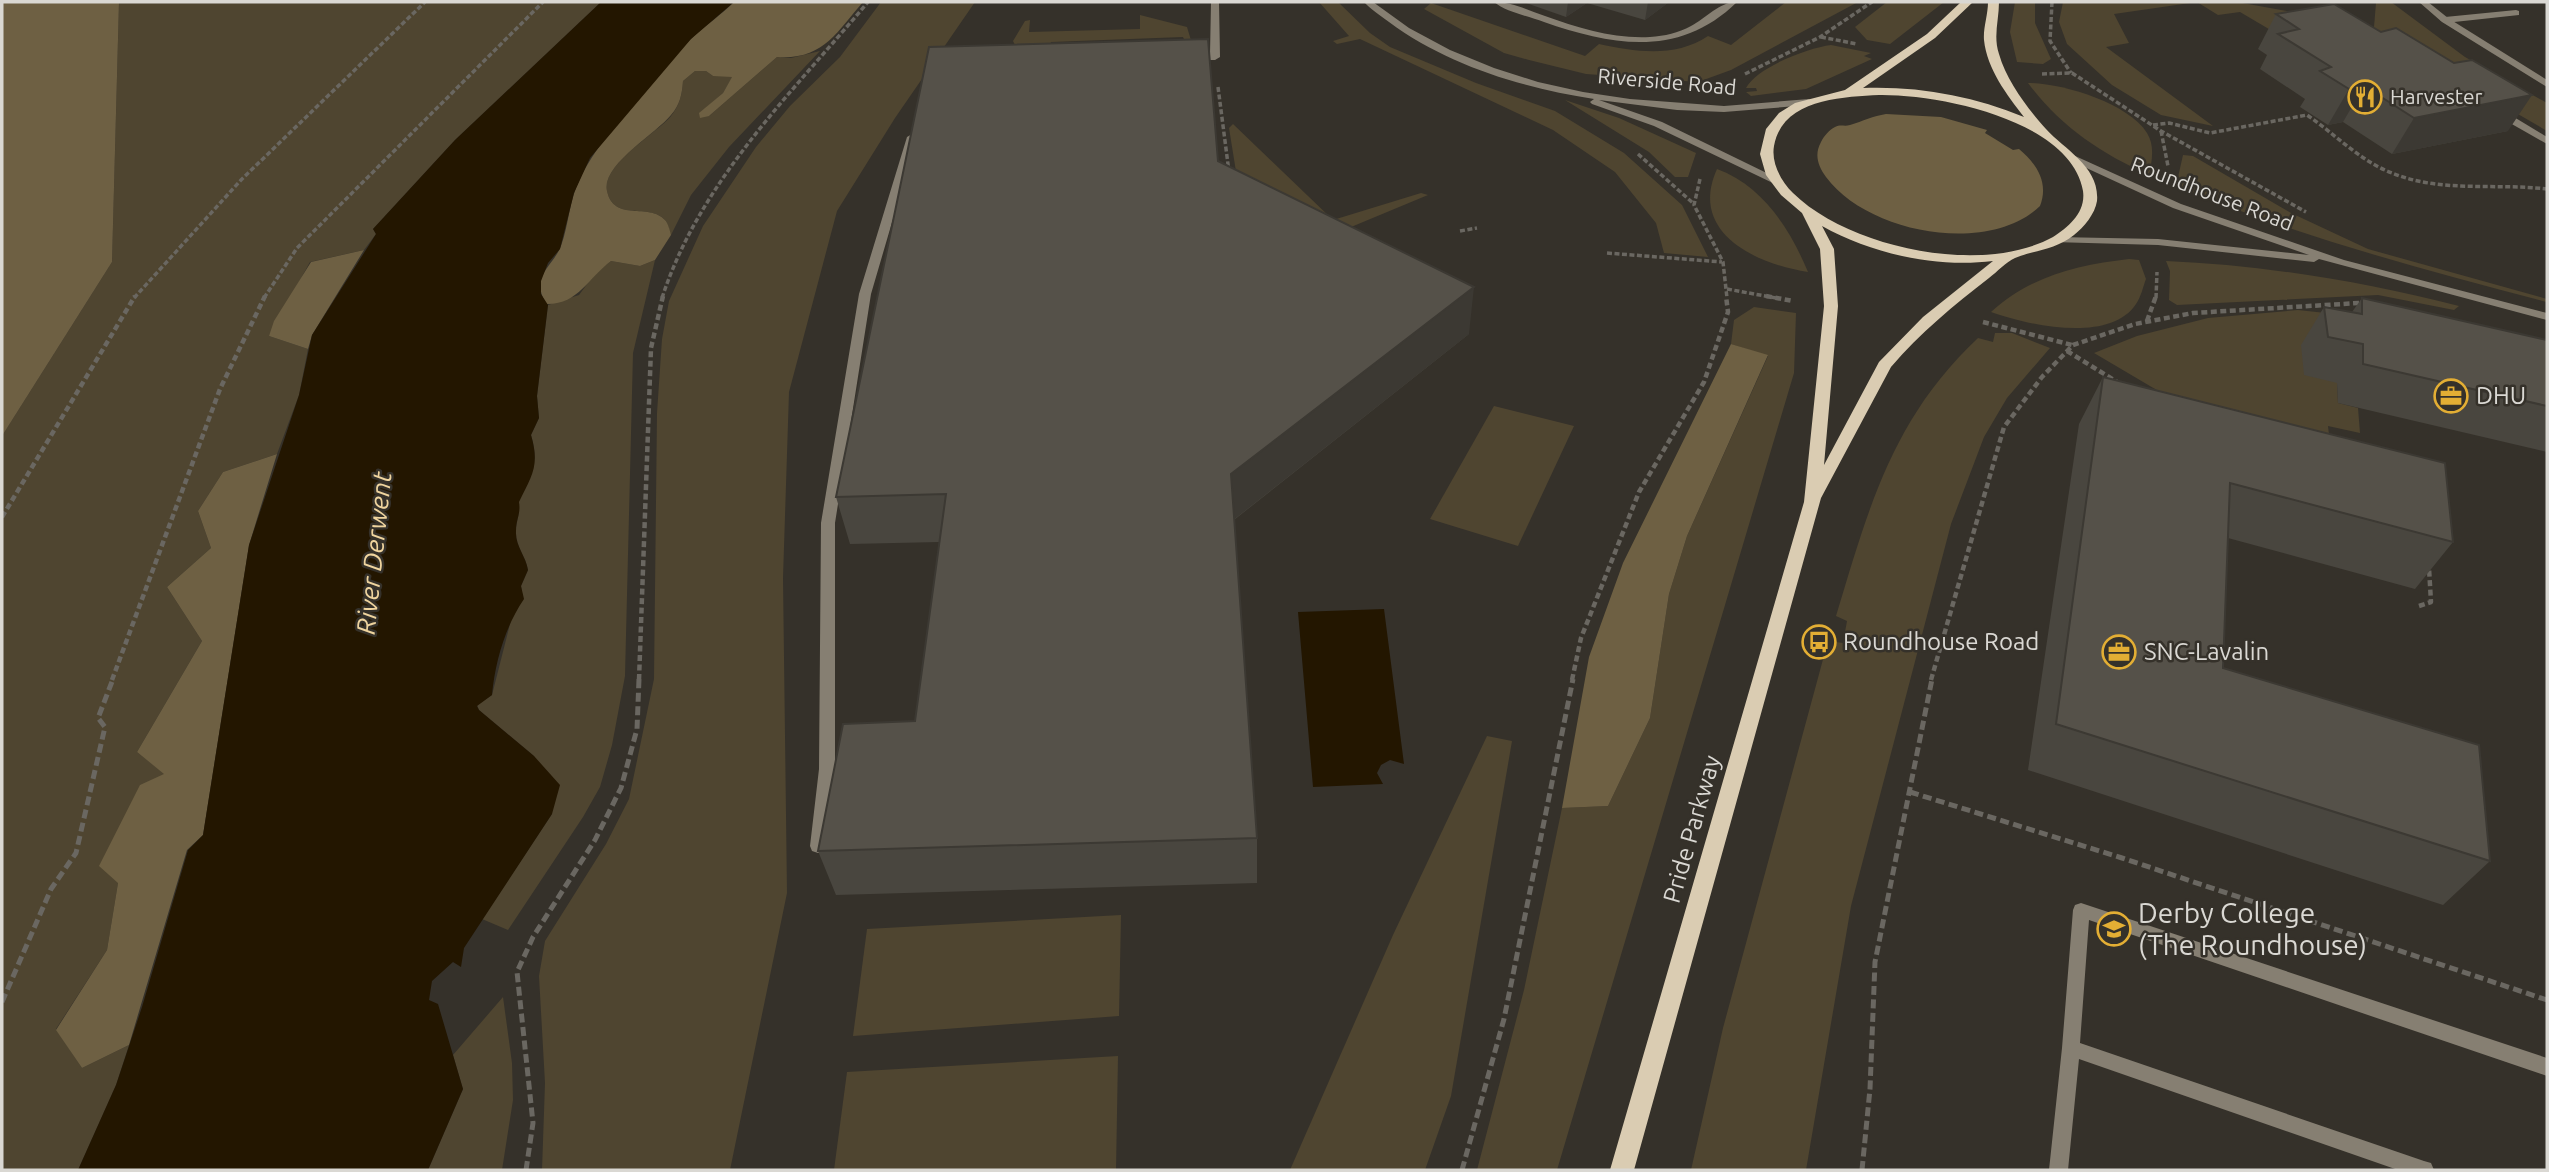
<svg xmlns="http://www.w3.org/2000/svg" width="2549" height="1172" viewBox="0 0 2549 1172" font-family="Ubuntu,sans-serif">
<rect width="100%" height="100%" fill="#35312a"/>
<g fill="#4f4530">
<path d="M119,2H601L455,140L373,229L376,234L364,250L310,262L269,336L308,349L299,395L277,454L223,472L198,511L211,548L167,587L202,641L137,752L165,774L118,883L107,950L56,1029L82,1068L129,1045L116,1085L78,1170H2V436L112,262Z"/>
<path d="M881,2H975L895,118L837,211L789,392L783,578L787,893L730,1170H542L545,1083L539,976L545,941L606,844L629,799L654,679L657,413L662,339L669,301L703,226L756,147L790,106L840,57Z"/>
<path d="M1319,2H1338L1370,33L1390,47L1476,83L1555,111L1624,153L1682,205L1708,257L1664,253L1656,223L1615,172L1553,130L1360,39L1337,44L1333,41L1349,36Z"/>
<path d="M1786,2H1858L1731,70L1698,82L1586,74L1529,60L1504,53L1424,9L1431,3L1585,56L1599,44C1636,52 1675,58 1708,36L1731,45Z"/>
<path d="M1887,2H1944L1890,44L1867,40L1855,27Z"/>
<path d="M2015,2H2035V23L2051,59L2043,64L2017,62L2010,32Z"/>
<path d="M2063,2H2237L2374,27L2376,3L2374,2H2391L2465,57L2547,103V131L2425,60L2279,35L2240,12L2218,15L2197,2L2114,14L2129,43L2106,47L2213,126L2161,115L2112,85L2067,44L2059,22Z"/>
<path d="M1140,15L1187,27L1193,47L1188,48L1183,37L1051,42L1048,56L1016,47L1013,41L1025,21L1030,20L1029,32L1140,29Z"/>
<path d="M1831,45L1871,53L1864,56L1872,59L1806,89L1751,96L1746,92L1757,91L1756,88H1746C1757,67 1808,48 1831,45Z"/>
<path d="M820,51L729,147L691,195L671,235C669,231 668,223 665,220C649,202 614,223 607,191C601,165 657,133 671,116C680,105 682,94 683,81L695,71H706L713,76H733L723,93L700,113L709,116L777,57L791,58Z"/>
<path d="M2028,83C2062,83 2128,103 2147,133C2155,146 2152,161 2149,175C2100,153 2060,126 2028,83Z"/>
<path d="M1565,100L1619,118L1696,153L1688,177H1675L1649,152Z"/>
<path d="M1233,124L1333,220L1421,193L1428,195L1327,237L1238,184L1229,128Z"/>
<path d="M2183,155L2193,156L2291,213L2368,249L2547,299V302C2421,269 2297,236 2176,186Z"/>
<path d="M1717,169C1763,186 1790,229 1808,272C1756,264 1688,233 1717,169Z"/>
<path d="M2129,259L2139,260L2146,279C2143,287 2141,297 2136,304C2110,344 2027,325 1991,312C2031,276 2077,265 2129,259Z"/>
<path d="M655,260L633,353L625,676L612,745L600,787L583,817L508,930L482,919L552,814L534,756L479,710L477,705L492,695L512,616L523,599L521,586L528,570C526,556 515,546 516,531C516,520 521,514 518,502C531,477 540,463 531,435L539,418L537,396L548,305L579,295L596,272L611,261L640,266Z"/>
<path d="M2166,261C2264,265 2365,282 2459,306L2454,310L2378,295L2177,305L2169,300L2170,271Z"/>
<path d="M1754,307L1796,313L1794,373L1557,1170H1477L1524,990L1562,808L1608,806L1650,718L1669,594L1687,536L1768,356L1731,344L1734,320Z"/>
<path d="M2298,310L2473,329L2337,383L2338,403L2358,408L2360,433L2328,426L2331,452L2172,399L2094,353L2137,336L2208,318Z"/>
<path d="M1995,333H2012L2050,348L2007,398L1984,437L1951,524L1851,906L1806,1170H1691L1723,1028L1828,641L1843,643L1847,621L1836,616C1869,507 1892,419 1978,338L1993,342Z"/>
<path d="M1494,406L1574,426L1518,546L1430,519Z"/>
<path d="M1487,736L1512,741L1451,1096L1425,1170H1290L1393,935Z"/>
<path d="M1121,915L1119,1016L853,1036L867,929Z"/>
<path d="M503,997L512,1063L513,1100L502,1170H428L463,1089L453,1055Z"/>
<path d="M1118,1056L1116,1170H834L847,1072Z"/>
</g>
<g fill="#6e6043">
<path d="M2,2H119L112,262L2,436Z"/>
<path d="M734,2H863C836,33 823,60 777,57L709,116L700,118L699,113L723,93L732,77L713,76L706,71H695L683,81C682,94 680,105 671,115C657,133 601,165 607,191C614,223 649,202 665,220C668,223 670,231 671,235L655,260L640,266L611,261C588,278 578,305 546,304C530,275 552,268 561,246C569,224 569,200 580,179C599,138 660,69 693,37C706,25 721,15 734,2Z"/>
<path d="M1886,114L1941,117L1987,130L1985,133L2013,150L2019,149C2037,164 2049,183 2040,206C1988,256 1867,233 1826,177C1818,166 1814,155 1821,142C1824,136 1829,130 1835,127C1841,124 1844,127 1850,125C1863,121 1873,116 1886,114Z"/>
<path d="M364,250L312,335L308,349L269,336L274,321L311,262Z"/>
<path d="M1731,344L1768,355L1687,536L1669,594L1650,718L1608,806L1562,808L1589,657L1623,563Z"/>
<path d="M277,454L249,545L203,835L187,850L129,1045L82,1068L56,1030L107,950L118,883L99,866L140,785L164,774L137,752L202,641L167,587L211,548L198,511L223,472Z"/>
</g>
<g fill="#231600">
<path d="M601,2H734L691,39L590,158L574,193L560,249L548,263L541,281V294L548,305L537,396L539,418L531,435C540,466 532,475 519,502C521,514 516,519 516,531C515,546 526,556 528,570L521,586L524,599C505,627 495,662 492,695L477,706L479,710L534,756L560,785L552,814L464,948L461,967L453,962L432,981L429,1000L438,1004L463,1089L428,1170H78L116,1085L142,1007L188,850L203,835L249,545L299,395L312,335L376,234L373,229L455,140Z"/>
<path d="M1384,609L1404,764L1390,760L1381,765L1377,773L1383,784L1313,787L1298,612Z"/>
</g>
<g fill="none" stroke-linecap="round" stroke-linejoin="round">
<g stroke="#6a6761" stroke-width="3.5" stroke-dasharray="5 2.5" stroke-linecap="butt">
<path d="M2052,2L2050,41L2071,73"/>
<path d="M1821,37L1857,44"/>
<path d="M1745,74L1820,37L1872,2"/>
<path d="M2042,74L2072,73L2161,131L2306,212"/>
<path d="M1218,87L1229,172"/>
<path d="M2153,125L2169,123L2210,133L2307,115C2335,134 2360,161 2392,173C2440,193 2496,183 2547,189"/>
<path d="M2161,131L2168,166"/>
<path d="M1638,154L1694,204"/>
<path d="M1700,179L1694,205L1723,262L1727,298"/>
<path d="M1460,231L1477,228"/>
<path d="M1607,253L1722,262"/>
<path d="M1727,289L1776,298"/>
<path d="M134,298L241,180L425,2"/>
<path d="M264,298L297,248L543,2"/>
<path d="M662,298C700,181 791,94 868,2"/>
<path d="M2156,298L2157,272"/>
</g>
<g stroke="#6a6761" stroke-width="4.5" stroke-dasharray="6 3.5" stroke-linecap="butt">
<path d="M1766,296L1793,301"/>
<path d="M2147,321L2156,296"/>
<path d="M1983,322L2072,345"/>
<path d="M2067,351L2117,382"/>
<path d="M2,517L135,296"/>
<path d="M2419,606L2431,602L2429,568"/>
<path d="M112,680L220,389L265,296"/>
<path d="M639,680L651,348L663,296"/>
<path d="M1572,680L1581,638L1639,492L1704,382L1728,312L1726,296"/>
<path d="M1931,680L2004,427L2042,377L2073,345L2135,324L2193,313L2359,303"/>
</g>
<g stroke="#6a6761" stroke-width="5" stroke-dasharray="9 4.5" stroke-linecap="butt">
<path d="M1910,792L2122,858L2547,1000"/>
<path d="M2,1002L51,889L76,853L105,727L98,718L113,679"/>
<path d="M526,1170L533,1123L517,972L533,937L595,840L621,788L637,729L639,679"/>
<path d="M1462,1170L1504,1019L1573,679"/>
<path d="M1862,1170L1870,1089L1875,962L1932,679"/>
</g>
<g fill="#867f72" fill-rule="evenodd">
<path d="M1211,2H1219L1220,57L1215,60H1188V56L1210,54Z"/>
<path d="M1494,2C1512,2 1528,10 1545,16C1578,28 1614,39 1650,37C1665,36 1678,33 1691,26C1706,18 1721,1 1737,2C1680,58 1613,46 1544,22C1528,16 1506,12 1494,2Z"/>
<path d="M2516,10L2519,11V15L2445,23L2440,20L2445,17Z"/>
<path d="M2496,111H2504L2547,137V144L2496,115Z"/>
<path d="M912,134L917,137L871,294L835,523V769L826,846L824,851L818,853L812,851L810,846L819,769L821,523L859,294L907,137Z"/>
<path d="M2081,903L2547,1058V1076L2089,920L2080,1043L2424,1161L2431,1163L2434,1170H2398L2079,1059L2068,1170H2049L2062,1048L2073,910L2075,905Z"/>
</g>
<g fill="#867f72" fill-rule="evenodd">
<path d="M1364,2H1373L1409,28L1450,50L1494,68L1538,82L1583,92L1630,99L1724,106L1809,99L1814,102L1809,105L1724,112L1677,110L1599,100L1662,122L1781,180V184L1777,185L1654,126L1592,104L1590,102L1594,99C1522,88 1447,65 1389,22C1380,15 1370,9 1364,2Z"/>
<path d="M2419,2H2428L2448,18L2547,80V87L2442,22Z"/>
<path d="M2073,155L2181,204L2344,260L2547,313V320L2319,259L2314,262L2158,245L2053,242V238L2057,237L2158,239L2309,255L2173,208L2069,160L2068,158Z"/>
</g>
<path fill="#daccb2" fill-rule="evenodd" d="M1961,2H1973L1935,38L1863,88C1919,86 1973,96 2024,117C2007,95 1987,69 1984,40C1983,28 1988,15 1988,2H1999C1999,20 1993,36 1999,54C2007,82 2029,110 2046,129C2065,150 2100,167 2097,201C2095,214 2084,227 2074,235C2055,250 2035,250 2015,258C2006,262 1997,272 1989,278C1954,305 1920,333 1891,367L1821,498L1634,1170H1610L1804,502L1824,306L1820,249L1802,213L1781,195L1766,175L1760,154L1766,129L1779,113L1795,103L1845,90L1927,34ZM1879,95C1938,94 2071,120 2083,191C2086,212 2069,227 2053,237C1982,276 1849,248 1793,193C1781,181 1771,163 1774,146C1782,99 1842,97 1879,95ZM1822,226C1872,254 1936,268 1993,261L1923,317L1879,362L1824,465L1838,306L1834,249Z"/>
</g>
<g fill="#49463f">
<path d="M1523,2H1669L1645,20L1587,3L1566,17Z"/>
<path d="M2276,14L2508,131L2392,154L2343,122L2328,125L2300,107L2305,99L2260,69L2267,55L2258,49Z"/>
<path d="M2362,298L2547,340V452L2338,403L2337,383L2304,375L2301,345L2324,307L2352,312Z"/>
<path d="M1469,334L1234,520L1257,838V883L836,895L818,851L915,721L939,542L850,544L836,497Z"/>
<path d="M2103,377L2453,542L2415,589L2228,538L2223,668L2490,861L2443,905L2028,770L2079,424Z"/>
</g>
<g fill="#3c3933">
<path d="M1568,2H1588L1587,3L1566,17Z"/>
<path d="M1648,2H1669L1645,20Z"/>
<path d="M2364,86L2343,122L2328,125L2349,89Z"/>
<path d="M2532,95L2508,131L2392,154L2414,118Z"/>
<path d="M1474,287L1469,334L1232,521L1231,474Z"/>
</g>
<g fill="#555149" stroke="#3c3933" stroke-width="2">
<path d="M2334,4L2381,32L2396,28L2454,63L2472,60L2532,95L2414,118L2364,86L2349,89L2320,71L2331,67L2278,34L2299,29L2276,14Z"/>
<path d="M1208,39L1218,161L1474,287L1231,474L1257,838L818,851L843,724L915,721L946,494L836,497L929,47Z"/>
<path d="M2362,298L2547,340V406L2363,364V344L2328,337L2324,307L2362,314Z"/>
<path d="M2103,377L2445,463L2453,542L2230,483L2223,668L2479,745L2490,861L2056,724Z"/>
</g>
<defs>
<symbol id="restaurant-ring" viewBox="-11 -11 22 22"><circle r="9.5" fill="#35312a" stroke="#e3ae34" stroke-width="1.5"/><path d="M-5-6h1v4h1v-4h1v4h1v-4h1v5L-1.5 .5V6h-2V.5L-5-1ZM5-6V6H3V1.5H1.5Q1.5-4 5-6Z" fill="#e3ae34"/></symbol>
<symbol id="office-ring" viewBox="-11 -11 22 22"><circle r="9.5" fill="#35312a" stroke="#e3ae34" stroke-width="1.5"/><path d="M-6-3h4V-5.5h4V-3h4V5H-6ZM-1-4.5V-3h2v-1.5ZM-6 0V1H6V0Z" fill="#e3ae34"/></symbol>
<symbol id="bus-ring" viewBox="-11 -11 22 22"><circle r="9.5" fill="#35312a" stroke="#e3ae34" stroke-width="1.5"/><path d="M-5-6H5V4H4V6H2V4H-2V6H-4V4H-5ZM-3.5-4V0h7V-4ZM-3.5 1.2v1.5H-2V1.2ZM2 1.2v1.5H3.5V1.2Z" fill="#e3ae34"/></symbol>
<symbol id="university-ring" viewBox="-11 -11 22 22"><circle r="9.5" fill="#35312a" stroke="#e3ae34" stroke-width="1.5"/><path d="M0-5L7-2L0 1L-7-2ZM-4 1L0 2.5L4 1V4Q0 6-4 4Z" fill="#e3ae34"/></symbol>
</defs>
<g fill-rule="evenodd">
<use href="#restaurant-ring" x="2346" y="78" width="38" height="38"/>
<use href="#office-ring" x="2432" y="377" width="38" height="38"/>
<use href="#bus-ring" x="1800" y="623" width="38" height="38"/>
<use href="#office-ring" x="2100" y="633" width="38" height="38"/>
<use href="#university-ring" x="2095" y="910" width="38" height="38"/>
</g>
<g text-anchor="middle" stroke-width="5" stroke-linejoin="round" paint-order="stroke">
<g font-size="21" fill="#dad8d3" stroke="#35312a">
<text transform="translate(1667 82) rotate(5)" y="7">Riverside Road</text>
<text transform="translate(2212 194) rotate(21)" y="7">Roundhouse Road</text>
</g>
<g font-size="21" fill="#dad8d3" stroke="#35312a" text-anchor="start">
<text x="2390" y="104">Harvester</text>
</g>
<g font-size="24" fill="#dad8d3" stroke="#35312a" text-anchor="start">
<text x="2476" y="404">DHU</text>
<text x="1843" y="650">Roundhouse Road</text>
<text x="2144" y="660">SNC-Lavalin</text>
</g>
<g font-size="24" fill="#dad8d3" stroke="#35312a">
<text transform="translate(1692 829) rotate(-74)" y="8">Pride Parkway</text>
</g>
<g font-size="26" font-style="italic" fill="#efd49e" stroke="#35312a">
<text transform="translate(374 553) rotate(-84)" y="9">River Derwent</text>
</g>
<g font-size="28" fill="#dad8d3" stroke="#35312a" text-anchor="start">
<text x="2138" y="923">Derby College<tspan x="2138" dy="32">(The Roundhouse)</tspan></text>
</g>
</g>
<rect width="2549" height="1172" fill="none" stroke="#dad8d3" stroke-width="7"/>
</svg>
